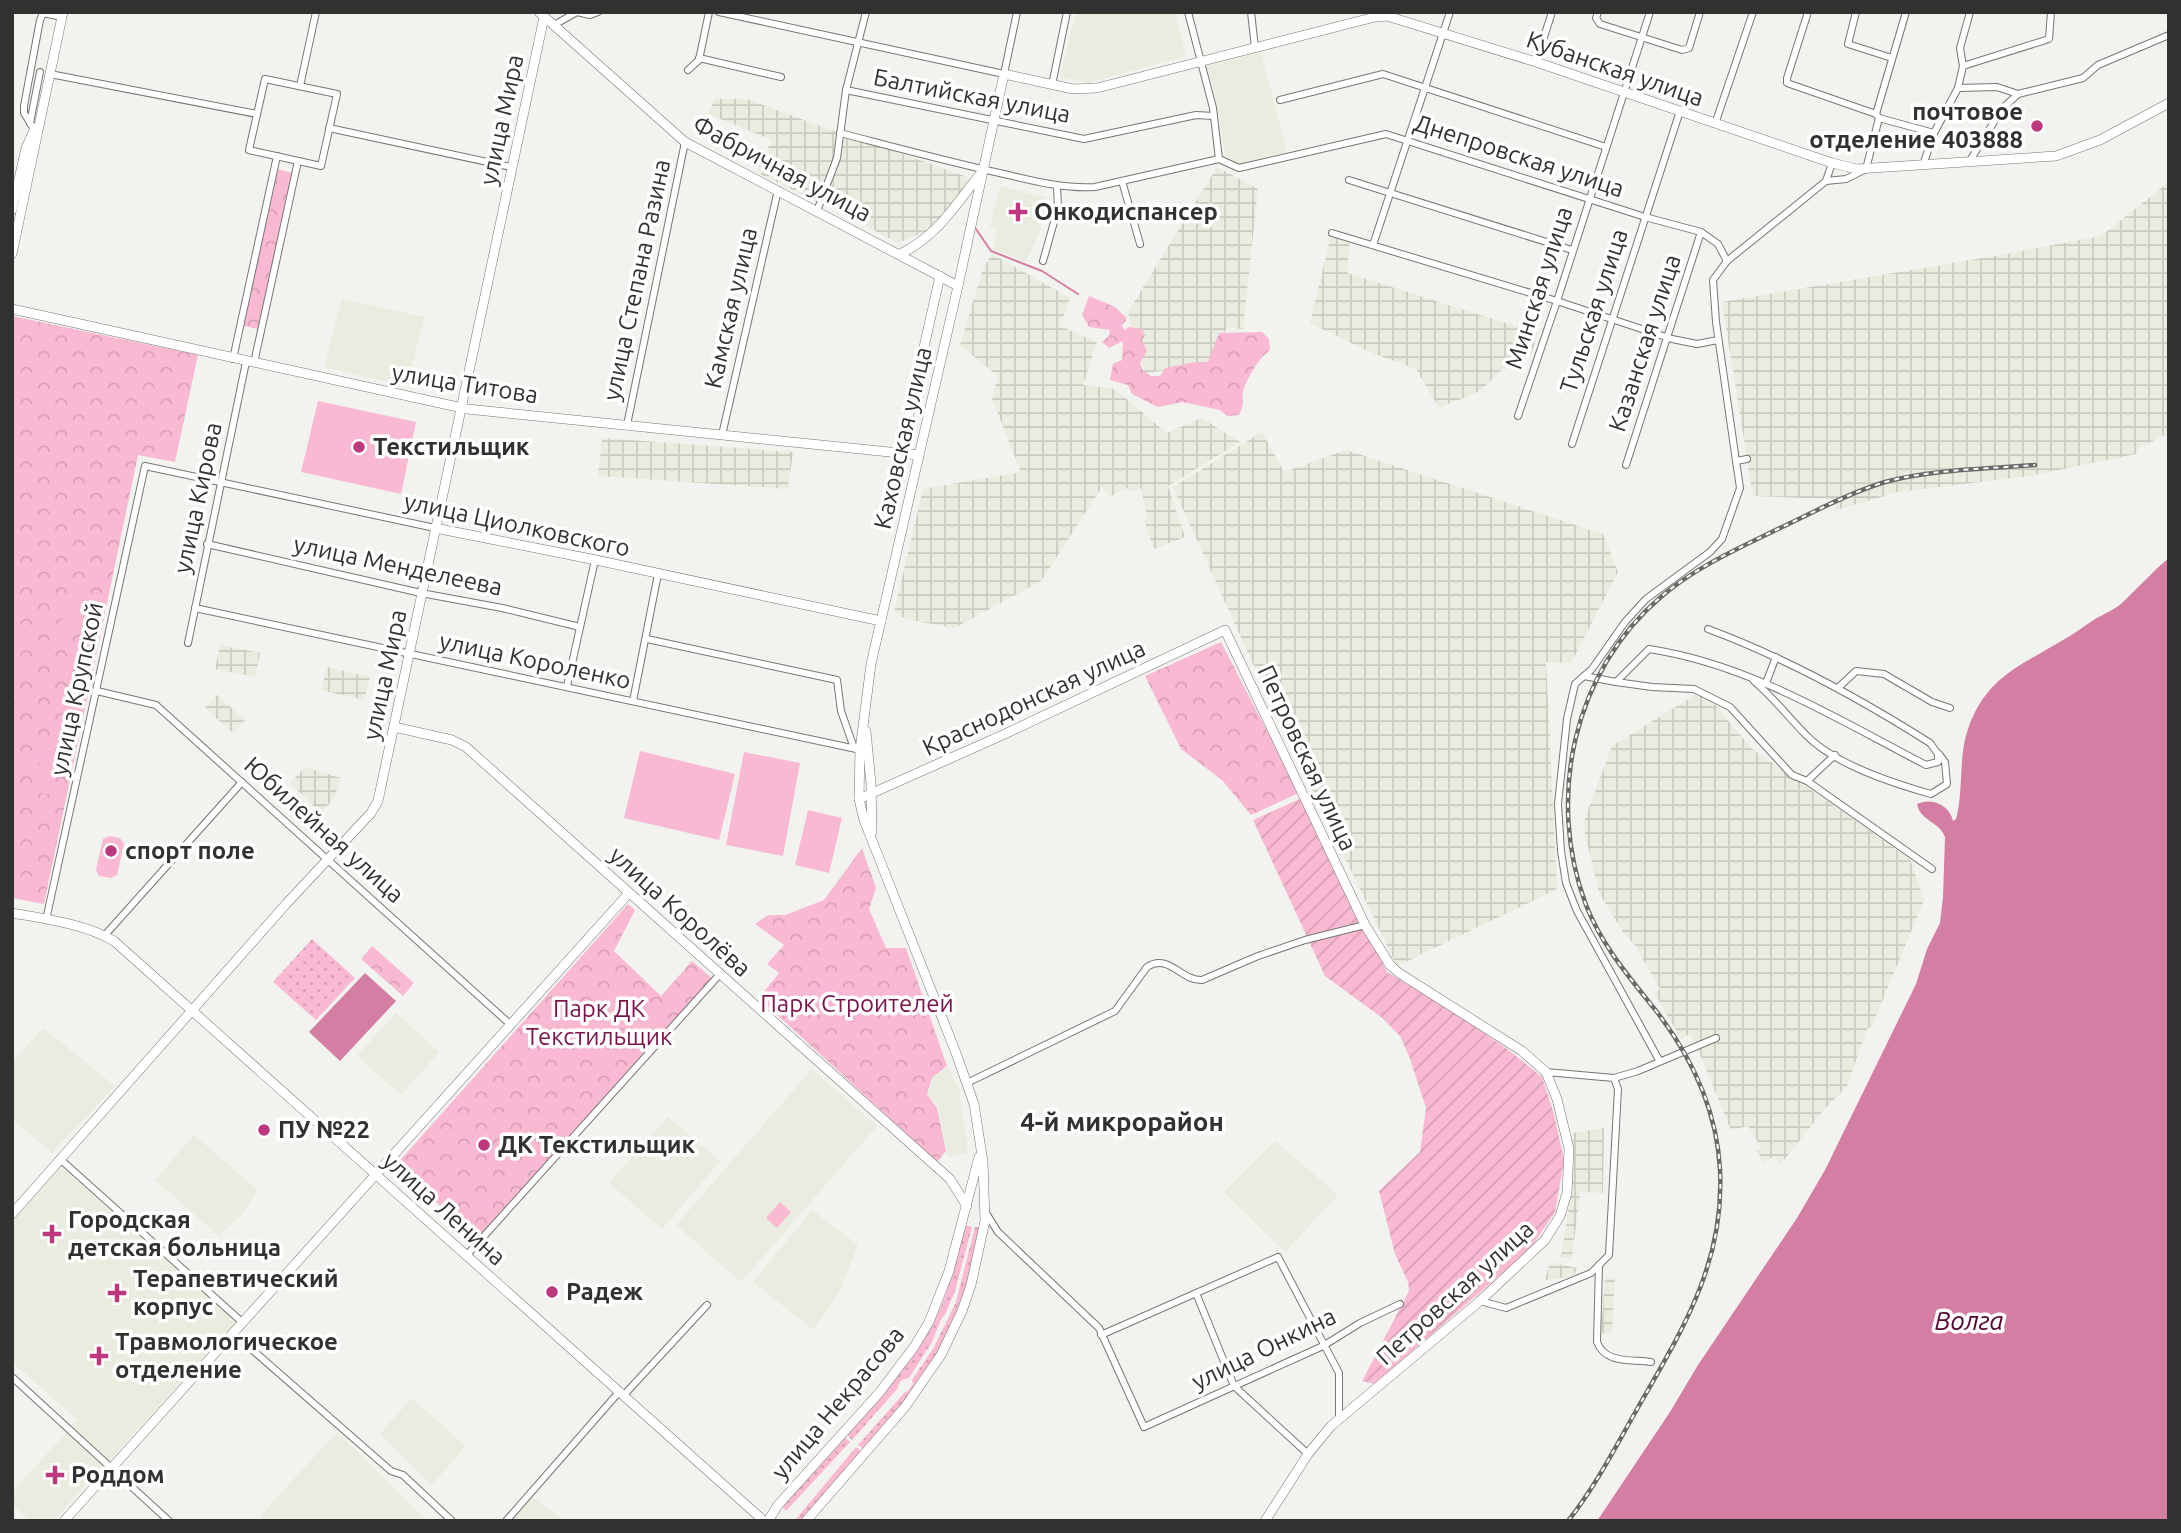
<svg xmlns="http://www.w3.org/2000/svg" width="2181" height="1533" viewBox="0 0 2181 1533" font-family="Ubuntu,sans-serif">
<defs>
<pattern id="industrial-grid" width="8" height="8" patternUnits="userSpaceOnUse" patternTransform="scale(1.75)"><rect width="8" height="8" fill="#e9ecdf"/><path d="M0 4h8M4 0v8" fill="none" stroke="#c8cbc0"/></pattern>
<pattern id="grass-dots" width="8" height="8" patternUnits="userSpaceOnUse" patternTransform="scale(1.75)"><rect width="8" height="8" fill="#fab9d3"/><path d="M2 2h.1M6 6h.1" fill="none" stroke="#d7a0b5" stroke-width="1.8" stroke-linecap="round"/></pattern>
<pattern id="forest-crowns" width="20" height="18" patternUnits="userSpaceOnUse" patternTransform="scale(1.75)"><rect width="20" height="18" fill="#fab9d3"/><path d="M2 6a3 3 0 1 1 6 0M12 15a3 3 0 1 1 6 0" fill="none" stroke="#d7a0b5"/></pattern>
<pattern id="garden-furrows" width="10" height="10" patternUnits="userSpaceOnUse" patternTransform="scale(1.75)"><rect width="10" height="10" fill="#fab9d3"/><path d="M-1 1l2-2M0 10L10 0M9 11l2-2" fill="none" stroke="#d7a0b5"/></pattern>
</defs>
<rect width="100%" height="100%" fill="#f2f3ee"/>
<g fill="#e9ecdf">
<path d="M1076,12H1175L1186,56L1088,83L1060,77Z"/>
<path d="M1261,52L1287,152L1241,165L1225,155L1219,114L1208,66Z"/>
<path d="M1000,186L1047,198L1040,231L1026,262L993,249L997,229L990,227Z"/>
<path d="M342,299L424,317L407,386L324,367Z"/>
<path d="M396,1013L439,1052L401,1095L357,1056Z"/>
<path d="M43,1028L115,1086L52,1153L12,1119V1062Z"/>
<path d="M948,1067L959,1089L968,1153L948,1157L938,1107L928,1094L933,1078Z"/>
<path d="M812,1069L877,1126L741,1282L676,1225Z"/>
<path d="M668,1117L720,1161L662,1229L609,1183Z"/>
<path d="M194,1135L258,1190L243,1213L219,1236L155,1180Z"/>
<path d="M1275,1141L1338,1195L1285,1252L1224,1192Z"/>
<path d="M61,1167L236,1322L53,1521H30L12,1504V1492L78,1420L12,1362V1222Z"/>
<path d="M812,1210L858,1245L841,1289L813,1330L753,1282Z"/>
<path d="M412,1398L465,1446L432,1485L380,1434Z"/>
<path d="M337,1432L426,1520L425,1521H267L261,1515Z"/>
<path d="M530,1495L564,1521H508Z"/>
</g>
<g fill="url(#industrial-grid)">
<path d="M715,99H747L836,132L833,158L817,202L756,172L772,140L708,114Z"/>
<path d="M844,139L869,142L970,178L947,211L927,231L898,243L827,205Z"/>
<path d="M1217,167L1258,189L1243,329L1227,327L1209,365L1145,373L1128,312Z"/>
<path d="M2169,182V433L2138,448L2136,454L2030,476L1898,492L1836,510L1832,499L1753,496L1722,302L2006,254L2101,236Z"/>
<path d="M1331,236L1350,240L1347,273L1538,333L1531,355L1520,352L1480,391L1439,408L1416,369L1372,353L1310,323Z"/>
<path d="M992,254L1070,298L1060,326L1097,342L1083,385L1115,389L1167,433L1202,418L1240,442L1168,486L1185,537L1154,549L1144,520L1147,517L1141,488L1131,491L1127,488L1111,496L1102,487L1041,581L954,628L906,619L894,612L923,489L1021,472L992,399L998,376L960,345L983,269Z"/>
<path d="M1262,432L1284,472L1346,450L1603,534L1618,572L1571,663L1546,662L1557,889L1397,966L1277,717L1173,487Z"/>
<path d="M602,438L793,452L788,489L598,476Z"/>
<path d="M220,645L260,653L255,677L215,669Z"/>
<path d="M327,667L370,677L364,700L321,690Z"/>
<path d="M1703,690L1751,748L1910,859L1924,900L1872,1026L1867,1029L1847,1086L1822,1112L1781,1164L1774,1156L1764,1163L1757,1151L1761,1147L1748,1126L1731,1130L1691,1033L1681,1039L1655,994L1660,989L1635,945L1623,932L1599,893L1583,824L1612,746Z"/>
<path d="M217,695L245,720L233,733L205,708Z"/>
<path d="M305,767L341,778L334,798L321,813L290,783Z"/>
<path d="M1604,1128L1603,1193L1580,1192L1572,1258L1561,1257L1572,1185L1573,1133Z"/>
<path d="M1550,1262L1577,1268L1574,1276L1545,1280Z"/>
<path d="M1605,1278H1615L1612,1334L1601,1333Z"/>
</g>
<g fill="url(#grass-dots)">
<path d="M312,939L355,978L316,1020L273,982Z"/>
<path d="M965,1225L972,1227L955,1291L945,1315L941,1319L932,1342L909,1378C903,1379 898,1381 898,1388L852,1440L846,1434L928,1329L941,1307L950,1281Z"/>
<path d="M975,1227L980,1228C969,1287 949,1343 913,1392C898,1412 880,1430 864,1449L858,1445L904,1393L908,1391L913,1384L912,1380L934,1347L956,1302Z"/>
<path d="M844,1436L850,1442L786,1511L782,1506Z"/>
<path d="M856,1447L862,1452L802,1521L796,1519Z"/>
</g>
<g fill="url(#forest-crowns)">
<path d="M277,169L292,173L258,329L243,326Z"/>
<path d="M1089,296L1113,306L1126,317V321L1122,325L1124,330L1129,327L1142,329L1145,335L1142,340L1147,351L1140,362L1142,369L1151,376H1160L1165,368L1196,362H1208L1219,333L1262,332L1269,339L1270,350C1259,358 1249,375 1244,388C1240,398 1247,400 1239,415L1227,416L1220,410L1183,402L1158,407L1132,394L1128,385L1110,380L1113,364L1122,360L1123,341L1109,348L1102,342L1109,336L1110,330L1089,327L1082,315Z"/>
<path d="M12,316L198,355L175,462L138,455L44,904L12,898Z"/>
<path d="M1221,642L1299,793L1251,815L1222,780L1181,749L1145,676Z"/>
<path d="M862,848L876,888L869,909L886,948H906L947,1066L932,1078L927,1094L937,1108L946,1151L937,1162L759,998L779,973L767,964L784,945L755,924L768,915H785L824,900Z"/>
<path d="M628,904L635,910L614,951L661,996L692,961L714,980L480,1241L395,1166Z"/>
<path d="M372,946L414,983L403,996L361,959Z"/>
</g>
<path fill="url(#garden-furrows)" d="M1302,798L1387,972L1453,1012L1506,1048L1542,1077L1554,1114L1564,1160L1555,1212L1530,1249L1374,1384L1362,1381L1409,1291L1408,1282L1395,1254L1379,1191L1420,1152L1426,1108L1409,1056L1400,1036L1381,1017L1325,976L1253,820Z"/>
<g fill="#fab9d3">
<path d="M318,401L416,422L401,494L301,472Z"/>
<path d="M66,599L85,603L79,631L60,627Z"/>
<path d="M640,751L735,774L719,840L624,818Z"/>
<path d="M744,752L800,763L783,856L726,845Z"/>
<path d="M41,757L58,761L50,795L33,791Z"/>
<path d="M808,810L842,818L829,873L795,865Z"/>
<path d="M110,836L120,838L124,844L117,875L111,878L99,876L96,870L103,839Z"/>
<path d="M780,1202L791,1212L777,1228L766,1218Z"/>
</g>
<g fill="#d57ea4">
<path d="M2169,558V1521H1597L1670,1412L1698,1365L1797,1218L1825,1170L1916,984L1927,949L1940,923L1943,897L1945,837C1939,821 1920,821 1917,804C1931,797 1950,805 1953,821L1956,819C1964,790 1958,757 1968,729C1986,677 2020,666 2063,640C2074,634 2084,626 2095,619C2104,614 2114,610 2122,603C2138,588 2152,572 2169,558Z"/>
<path d="M365,973L396,1001L340,1061L309,1032Z"/>
</g>
<g fill="none" stroke-linecap="round" stroke-linejoin="round">
<path stroke="#d57ea4" stroke-width="2" d="M976,229L991,251L1042,271L1078,294"/>
<defs>
<g id="street">
<path d="M719,12L1004,74L1017,12"/>
<path d="M1188,12L1213,108L1219,159"/>
<path d="M1251,12L1255,48"/>
<path d="M1598,12L1596,18L1600,24L1682,50L1689,48L1700,12"/>
<path d="M1808,12L1787,78V83L1876,114"/>
<path d="M1856,12L1848,44L1892,58"/>
<path d="M554,25L577,12L590,15L598,12"/>
<path d="M699,58L781,77"/>
<path d="M1536,62L1552,12"/>
<path d="M1963,66L2049,39L2051,12"/>
<path d="M688,70L699,60L709,12"/>
<path d="M50,74L257,114"/>
<path d="M265,79L337,94L321,166L249,150Z"/>
<path d="M1052,85L1067,12"/>
<path d="M300,86L316,12"/>
<path d="M1958,88L1997,87L2018,94"/>
<path d="M846,90L1084,139L1196,115L1214,116"/>
<path d="M1280,100L1383,74L1606,147"/>
<path d="M1879,118L1934,133"/>
<path d="M30,123L40,72"/>
<path d="M1715,124L1753,12"/>
<path d="M329,128L511,167"/>
<path d="M35,131L24,113V106L40,20L43,13L62,17"/>
<path d="M840,133C894,147 949,162 1004,174C1034,181 1064,189 1095,187L1219,159L1239,168L1386,134L1645,217L1701,232L1718,244L1727,261"/>
<path d="M1969,162L2002,109L2018,94L2083,78L2098,65L2169,35"/>
<path d="M1923,165L1934,133L1958,88L1963,66L1960,48L1970,12"/>
<path d="M1349,180L1572,250"/>
<path d="M1122,181L1140,244"/>
<path d="M1826,181L1832,163"/>
<path d="M817,211L837,158L846,90L866,12"/>
<path d="M1332,233L1557,301L1672,339L1697,344L1718,340"/>
<path d="M1373,245L1450,12"/>
<path d="M1043,261L1058,208L1057,186"/>
<path d="M233,359L277,156"/>
<path d="M254,363L298,161"/>
<path d="M1518,416L1557,301L1650,12"/>
<path d="M627,425L685,142"/>
<path d="M722,435L778,190"/>
<path d="M1572,444L1680,111"/>
<path d="M1747,459L1736,461L1716,322L1713,280L1727,261L1826,181L1846,179L1866,169L1879,118L1876,114L1906,12"/>
<path d="M1626,465L1701,232"/>
<path d="M207,544L421,593L502,608L580,627"/>
<path d="M195,608L861,750"/>
<path d="M647,639L837,680L841,711L854,748"/>
<path d="M188,643L246,362"/>
<path d="M1584,676L1616,682L1649,649C1749,664 1837,719 1926,765L1938,762V754L1930,743C1859,698 1786,658 1708,629"/>
<path d="M1754,681C1774,698 1789,718 1807,736C1836,765 1892,783 1931,794L1947,784L1945,762L1939,754"/>
<path d="M1616,682L1652,687L1694,689L1730,707L1792,775L1807,781"/>
<path d="M1766,683L1776,657"/>
<path d="M567,686L595,560"/>
<path d="M1839,687L1856,671L1884,674L1932,702L1950,708"/>
<path d="M97,691L156,705L511,1025"/>
<path d="M633,701L658,574"/>
<path d="M1835,755L1807,781L1932,869"/>
<path d="M46,920L145,466L435,528"/>
<path d="M105,935L242,782"/>
<path d="M1659,1060L1577,911L1566,883L1561,851L1558,804L1567,719L1575,684L1592,669L1625,622L1646,599L1710,552L1722,539L1740,488L1736,461"/>
<path d="M1614,1078L1638,1071L1716,1038"/>
<path d="M967,1083L1115,1011L1147,967C1169,953 1181,981 1202,980L1258,956L1305,940L1365,925"/>
<path d="M60,1159L242,1322"/>
<path d="M986,1213L998,1232L1099,1328L1144,1427L1323,1346L1360,1323L1400,1304"/>
<path d="M466,1256L720,974"/>
<path d="M1599,1265L1597,1342C1605,1364 1631,1359 1651,1362"/>
<path d="M1196,1293L1234,1386L1308,1454"/>
<path d="M1480,1301L1506,1308L1591,1273L1609,1255L1618,1089L1614,1078L1546,1072"/>
<path d="M233,1333L391,1471L403,1475L452,1521"/>
<path d="M1101,1335L1278,1257L1339,1373V1420"/>
<path d="M12,1377L169,1521"/>
<path d="M623,1396L707,1305"/>
<path d="M506,1521L619,1392"/>
</g>
<g id="secondary">
<path d="M539,12L685,142L958,286"/>
<path d="M12,210L26,148L35,128"/>
<path d="M12,254L63,12"/>
<path d="M900,254C936,237 956,205 980,174"/>
<path d="M12,309L467,409L919,455"/>
<path d="M900,454L940,276"/>
<path d="M435,528L591,559L881,621"/>
<path d="M394,727L452,740L466,747L950,1179L967,1206"/>
<path d="M866,731L871,784L872,832"/>
<path d="M859,799L1007,733L1225,630L1365,925L1390,965L1399,973L1522,1051L1546,1072L1557,1099L1569,1149L1567,1193L1560,1216L1545,1240L1480,1301L1331,1426L1308,1454L1265,1521"/>
<path d="M12,913C46,919 85,924 114,941L764,1521"/>
<path d="M12,1214L287,903L371,813L378,801L544,17"/>
<path d="M64,1521L629,893"/>
<path d="M768,1521L778,1505L879,1393L914,1347L929,1322L949,1271L979,1157"/>
<path d="M806,1521L905,1407L941,1355L962,1311L971,1285L985,1221L983,1162L974,1104L956,1053L864,820L859,799L860,750L871,664L958,286L1004,74L1073,89L1097,88L1375,17L1387,16L1536,62L1832,163L1857,169L2056,156L2100,140L2169,103"/>
</g>
</defs>
<use href="#street" stroke="#767672" stroke-width="8"/>
<use href="#secondary" stroke="#767672" stroke-width="10"/>
<use href="#street" stroke="#fff" stroke-width="6"/>
<use href="#secondary" stroke="#fff" stroke-width="9"/>
<defs>
<path id="rail" d="M1568,1521C1595,1487 1615,1448 1636,1411C1681,1332 1725,1264 1720,1170C1717,1111 1693,1059 1657,1012C1630,978 1602,946 1586,905C1546,798 1573,671 1662,596C1696,567 1739,548 1780,528C1814,512 1849,493 1885,482C1933,469 1986,469 2035,465"/>
</defs>
<use href="#rail" stroke="#696966" stroke-width="4.5"/>
<use href="#rail" stroke="#fff" stroke-width="2" stroke-dasharray="5" stroke-linecap="butt"/>
</g>
<g fill="#bd387c" stroke="#fff" stroke-width="2.5">
<circle cx="2037" cy="126" r="7"/>
<path d="M1014.5 201.5h7v7h7v7h-7v7h-7v-7h-7v-7h7z"/>
<circle cx="359" cy="447" r="7"/>
<circle cx="111" cy="851" r="7"/>
<circle cx="264" cy="1130" r="7"/>
<circle cx="484" cy="1145" r="7"/>
<path d="M48.5 1223.5h7v7h7v7h-7v7h-7v-7h-7v-7h7z"/>
<circle cx="552" cy="1292" r="7"/>
<path d="M113.5 1282.5h7v7h7v7h-7v7h-7v-7h-7v-7h7z"/>
<path d="M95.5 1345.5h7v7h7v7h-7v7h-7v-7h-7v-7h7z"/>
<path d="M51.5 1464.5h7v7h7v7h-7v7h-7v-7h-7v-7h7z"/>
</g>
<g text-anchor="middle" stroke-width="7" stroke-linejoin="round" paint-order="stroke">
<g font-size="24" fill="#31312f" stroke="#fff">
<text transform="translate(1615 69) rotate(19)" y="8">Кубанская улица</text>
<text transform="translate(972 96) rotate(11)" y="8">Балтийская улица</text>
<text transform="translate(502 120) rotate(-78)" y="8">улица Мира</text>
<text transform="translate(1519 156) rotate(18)" y="8">Днепровская улица</text>
<text transform="translate(782 169) rotate(28)" y="8">Фабричная улица</text>
<text transform="translate(637 280) rotate(-78)" y="8">улица Степана Разина</text>
<text transform="translate(1539 288) rotate(-72)" y="8">Минская улица</text>
<text transform="translate(731 308) rotate(-77)" y="8">Камская улица</text>
<text transform="translate(1594 311) rotate(-72)" y="8">Тульская улица</text>
<text transform="translate(1645 343) rotate(-72)" y="8">Казанская улица</text>
<text transform="translate(465 384) rotate(9)" y="8">улица Титова</text>
<text transform="translate(903 438) rotate(-77)" y="8">Каховская улица</text>
<text transform="translate(198 498) rotate(-78)" y="8">улица Кирова</text>
<text transform="translate(517 525) rotate(12)" y="8">улица Циолковского</text>
<text transform="translate(398 566) rotate(12)" y="8">улица Менделеева</text>
<text transform="translate(535 661) rotate(12)" y="8">улица Короленко</text>
<text transform="translate(385 675) rotate(-78)" y="8">улица Мира</text>
<text transform="translate(77 689) rotate(-78)" y="8">улица Крупской</text>
<text transform="translate(1034 698) rotate(-25)" y="8">Краснодонская улица</text>
<text transform="translate(1307 758) rotate(65)" y="8">Петровская улица</text>
<text transform="translate(324 830) rotate(42)" y="8">Юбилейная улица</text>
<text transform="translate(680 912) rotate(42)" y="8">улица Королёва</text>
<text transform="translate(444 1209) rotate(42)" y="8">улица Ленина</text>
<text transform="translate(1455 1293) rotate(-42)" y="8">Петровская улица</text>
<text transform="translate(1264 1349) rotate(-26)" y="8">улица Онкина</text>
<text transform="translate(838 1403) rotate(-50)" y="8">улица Некрасова</text>
</g>
<g font-size="24" font-weight="bold" fill="#31312f" stroke="#fff" text-anchor="start">
<text x="2023" y="120" text-anchor="end">почтовое<tspan x="2023" dy="28">отделение 403888</tspan></text>
<text x="1034" y="220">Онкодиспансер</text>
<text x="373" y="455">Текстильщик</text>
<text x="125" y="859">спорт поле</text>
<text x="278" y="1138">ПУ №22</text>
<text x="498" y="1153">ДК Текстильщик</text>
<text x="68" y="1228">Городская<tspan x="68" dy="28">детская больница</tspan></text>
<text x="133" y="1287">Терапевтический<tspan x="133" dy="28">корпус</tspan></text>
<text x="566" y="1300">Радеж</text>
<text x="115" y="1350">Травмологическое<tspan x="115" dy="28">отделение</tspan></text>
<text x="71" y="1483">Роддом</text>
</g>
<g font-size="24" fill="#7c134c" stroke="#fff">
<text x="857" y="1012">Парк Строителей</text>
<text x="599" y="1017">Парк ДК<tspan x="599" dy="28">Текстильщик</tspan></text>
</g>
<g font-size="26" font-weight="bold" fill="#31312f" stroke="#fff">
<text x="1122" y="1131">4-й микрорайон</text>
</g>
<g font-size="26" font-style="italic" fill="#530231" stroke="#fff">
<text x="1969" y="1330">Волга</text>
</g>
</g>
<rect width="2181" height="1533" fill="none" stroke="#31312f" stroke-width="28"/>
</svg>
